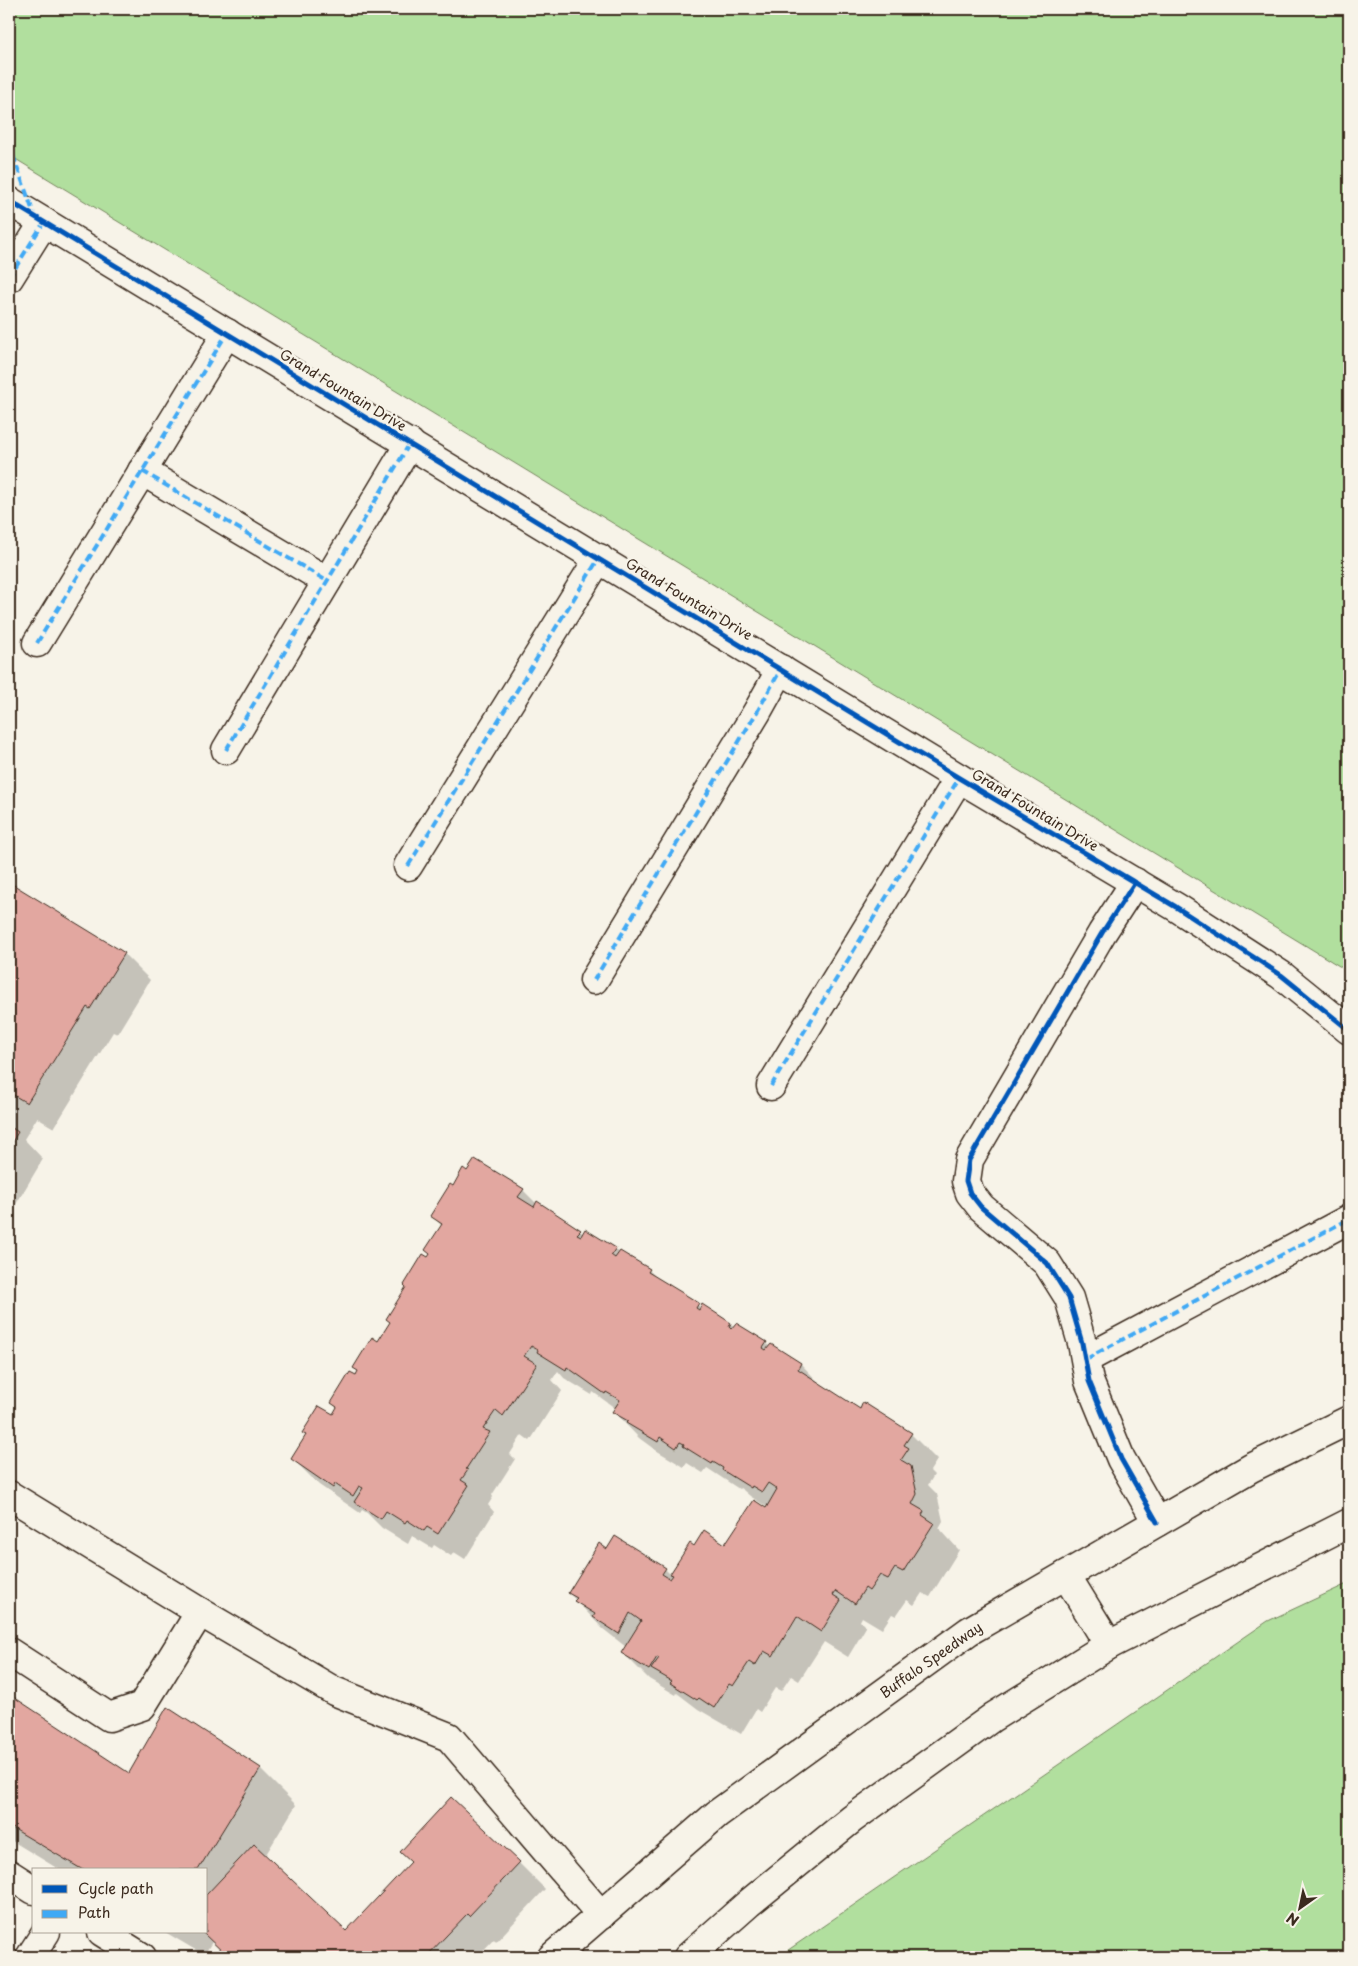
<svg xmlns="http://www.w3.org/2000/svg" width="1358" height="1966" viewBox="0 0 1358 1966" font-family="'Playpen Sans',sans-serif">
<rect width="100%" height="100%" fill="#f7f3e8"/>
<filter id="ink" filterUnits="userSpaceOnUse"><feTurbulence type="fractalNoise" baseFrequency=".02" numOctaves="2"/><feDisplacementMap in="SourceGraphic" scale="10" xChannelSelector="R" yChannelSelector="G"/><feConvolveMatrix kernelMatrix="1 2 1 2 8 2 1 2 1" color-interpolation-filters="sRGB"/></filter>
<g filter="url(#ink)">
<g fill="#b1df9e" stroke="#76845e">
<path d="M9,9H1349V972L9,155Z"/>
<path d="M1349,1583V1957H778L1268,1621Z"/>
</g>
<g fill="#0003">
<path d="M9,883L124,954L150,980L117,1034L113,1032L54,1128L37,1118L24,1139L43,1159L9,1216Z"/>
<path d="M453,1188L523,1190L537,1204L584,1234L615,1249L620,1253L649,1270L660,1281L702,1308L801,1364L824,1388L860,1410L911,1434L937,1460L930,1471L934,1475L928,1485L937,1494L943,1521L939,1528L959,1550L930,1597L922,1593L914,1605L907,1600L896,1616L892,1614L882,1629L862,1617L860,1621L866,1627L848,1657L824,1642L799,1681L791,1676L781,1691L775,1688L760,1712L756,1709L741,1734L698,1709L677,1693L676,1695L649,1679L623,1653L626,1647L602,1628L569,1593L607,1550L615,1538L665,1569L671,1575L690,1545L695,1548L725,1546L767,1507L750,1496L743,1490L740,1488L739,1489L707,1468L703,1473L687,1463L684,1467L654,1449L639,1438L613,1411L615,1408L593,1392L592,1395L564,1378L558,1371L552,1380L562,1391L530,1441L522,1435L510,1454L515,1459L492,1495L493,1497L488,1505L494,1512L465,1559L454,1552L451,1556L434,1545L432,1548L412,1536L408,1544L382,1528L367,1513L362,1510L360,1513L319,1485L293,1459L333,1416L338,1409L332,1403L359,1372L354,1367L378,1343L391,1323L387,1319L428,1259L442,1226L432,1216Z"/>
<path d="M9,1695L130,1775L260,1769L296,1805L265,1856L346,1933L519,1863L545,1889L496,1942L494,1939L477,1957H228L212,1942L204,1955L165,1932H206V1870H60L9,1839Z"/>
</g>
<g fill="#e2a7a0" stroke="#3b2a1e">
<path d="M9,882L125,953L90,1009L87,1007L27,1103L10,1093L9,1096Z"/>
<path d="M9,1126L18,1132L9,1147Z"/>
<path d="M475,1159L524,1189L518,1197L534,1207L537,1201L581,1230L577,1234L581,1236L585,1229L616,1248L611,1255L615,1258L620,1251L650,1269L648,1272L699,1303L696,1308L699,1310L702,1304L731,1323L729,1327L731,1329L736,1323L767,1342L763,1348L766,1350L771,1344L801,1363L798,1369L860,1409L863,1402L912,1433L904,1445L909,1448L901,1460L911,1466L917,1494L912,1504L924,1511L922,1515L934,1523L903,1572L895,1568L888,1579L880,1575L869,1591L865,1588L855,1604L836,1591L833,1595L841,1600L821,1632L797,1616L773,1656L764,1651L755,1666L749,1662L733,1686L729,1684L714,1708L699,1698L697,1700L670,1683L672,1681L651,1669L659,1658L657,1657L649,1670L621,1653L641,1621L630,1613L619,1634L593,1617L595,1614L574,1601L577,1598L568,1593L599,1543L607,1549L615,1536L666,1568L662,1574L670,1579L673,1575L670,1574L690,1543L694,1546L704,1530L725,1544L754,1500L766,1508L777,1489L768,1483L762,1492L752,1486L751,1488L722,1470L723,1468L713,1462L712,1464L683,1446L684,1444L680,1442L676,1448L660,1437L658,1442L626,1423L628,1421L612,1412L620,1400L606,1392L605,1394L567,1367L566,1370L537,1352L538,1350L531,1346L524,1356L537,1364L503,1416L496,1410L483,1429L490,1432L466,1469L468,1470L461,1480L469,1485L438,1534L427,1527L424,1531L407,1520L405,1523L386,1511L381,1519L354,1502L363,1488L359,1486L353,1496L335,1484L333,1488L291,1459L306,1435L302,1433L319,1406L333,1414L337,1407L331,1403L350,1372L356,1375L358,1371L353,1368L372,1337L378,1341L390,1322L386,1319L406,1287L404,1285L423,1254L428,1257L430,1254L425,1250L442,1224L430,1216L450,1184L453,1186L463,1168L467,1171Z"/>
<path d="M9,1694L129,1773L167,1707L261,1768L198,1870H83L9,1826Z"/>
<path d="M451,1797L520,1862L469,1916L467,1914L426,1957H228L202,1932H206V1895L254,1844L346,1931L411,1862L400,1852Z"/>
</g>
<g fill="none" stroke-linecap="round" stroke-linejoin="round">
<defs>
<g id="minor">
<path d="M9,201L959,778L1176,907L1281,975L1349,1030"/>
<path d="M9,278L44,222"/>
<path d="M142,471L327,581"/>
<path d="M37,643L227,333"/>
<path d="M226,750L410,443"/>
<path d="M408,866L599,558"/>
<path d="M1135,882L1102,933L969,1160L966,1181L970,1193L981,1207L1047,1263L1069,1298L1082,1343L1089,1381L1121,1459L1157,1522"/>
<path d="M594,980L757,712L781,669"/>
<path d="M771,1086L959,778"/>
<path d="M1086,1359L1349,1219"/>
<path d="M9,1495L200,1612L334,1691L449,1737L601,1915"/>
<path d="M9,1652L109,1717L142,1706L200,1612"/>
<path d="M9,1874L34,1890"/>
<path d="M102,1932L142,1957"/>
<path d="M30,1957L46,1932"/>
</g>
<g id="major">
<path d="M1066,1575L1109,1645"/>
<path d="M552,1957L717,1814L969,1631L1251,1468L1349,1420"/>
<path d="M688,1957L749,1903L852,1819L993,1717L1109,1645L1349,1523"/>
</g>
</defs>
<use href="#minor" stroke="#3b2a1e" stroke-width="31"/>
<use href="#major" stroke="#3b2a1e" stroke-width="31"/>
<use href="#minor" stroke="#f7f3e8" stroke-width="28"/>
<use href="#major" stroke="#f7f3e8" stroke-width="28"/>
<g stroke="#3fa9f5" stroke-width="4" stroke-dasharray="8 4" stroke-linecap="butt">
<path d="M9,144L35,217"/>
<path d="M9,278L44,222"/>
<path d="M142,471L327,581"/>
<path d="M37,643L227,333"/>
<path d="M226,750L410,443"/>
<path d="M408,866L599,558"/>
<path d="M594,980L757,712L781,669"/>
<path d="M771,1086L959,778"/>
<path d="M1086,1359L1349,1219"/>
</g>
<defs>
<g id="cycleway">
<path d="M9,201L959,778L1176,907L1281,975L1349,1030"/>
<path d="M1135,882L1102,933L969,1160L966,1181L970,1193L981,1207L1047,1263L1069,1298L1082,1343L1089,1381L1121,1459L1157,1522"/>
</g>
</defs>
<use href="#cycleway" stroke="#f7f3e8" stroke-width="8"/>
<use href="#cycleway" stroke="#0057b8" stroke-width="5"/>
</g>
</g>
<g text-anchor="middle" stroke-width="5" stroke-linejoin="round" paint-order="stroke">
<g font-size="14" fill="#3b2a1e" stroke="#f7f3e8">
<text transform="translate(343 390) rotate(31)" y="5">Grand Fountain Drive</text>
<text transform="translate(689 599) rotate(31)" y="5">Grand Fountain Drive</text>
<text transform="translate(1035 810) rotate(31)" y="5">Grand Fountain Drive</text>
<text transform="translate(931 1660) rotate(-35)" y="5">Buffalo Speedway</text>
</g>
</g>
<rect width="1358" height="1966" fill="none" stroke="#f7f3e8" stroke-width="30"/>
<rect x="15" y="15" width="1328" height="1936" fill="none" stroke="#3b2a1e" stroke-width="2" filter="url(#ink)"/>
<rect x="32" y="1868" width="175" height="65" fill="#f7f3e8" stroke="#aca397"/>
<rect x="42" y="1885" width="25" height="8" fill="#0057b8" stroke="#aca397"/>
<text x="78" y="1894" font-size="15" fill="#3b2a1e">Cycle path</text>
<rect x="42" y="1910" width="25" height="8" fill="#3fa9f5" stroke="#aca397"/>
<text x="78" y="1918" font-size="15" fill="#3b2a1e">Path</text>
<g transform="translate(1300 1908) rotate(213)" stroke="#f7f3e8" stroke-width="4" paint-order="stroke">
<path d="M0-4L9 19L0 12L-9 19Z" fill="#3b2a1e"/>
<text y="-8" font-size="14" font-weight="bold" text-anchor="middle" fill="#3b2a1e">N</text>
</g>
</svg>
